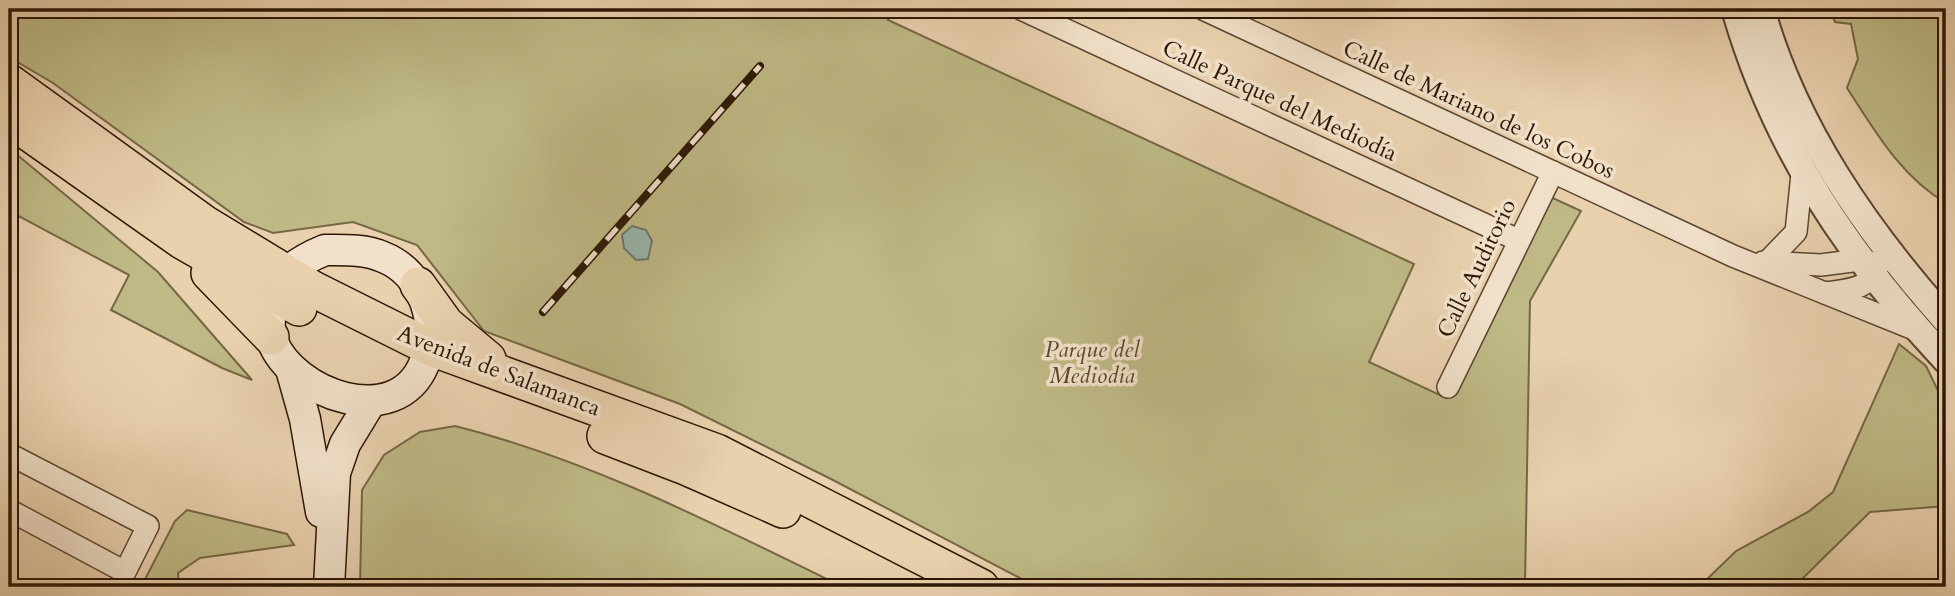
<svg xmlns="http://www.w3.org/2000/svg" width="1955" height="596" viewBox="0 0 1955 596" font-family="Cardo,serif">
<rect width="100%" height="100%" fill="#e9d1ae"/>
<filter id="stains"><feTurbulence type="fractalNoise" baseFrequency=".00286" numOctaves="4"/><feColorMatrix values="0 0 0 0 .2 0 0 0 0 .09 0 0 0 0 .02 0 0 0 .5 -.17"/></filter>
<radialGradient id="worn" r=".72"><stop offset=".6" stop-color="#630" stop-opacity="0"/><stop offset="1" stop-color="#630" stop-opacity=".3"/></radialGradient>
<g fill="#beb985" stroke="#756845" stroke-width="2">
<path d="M9,9H893L888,20L1414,264L1369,362L1446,398L1542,193L1581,211L1530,301L1525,583L1534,587H1037L831,479L680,404L484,331L417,245L353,222L273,233L244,222L53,83L9,57Z"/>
<path d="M1830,9H1946V203C1901,177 1875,131 1847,88L1858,59L1851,24L1835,22Z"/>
<path d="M9,148L158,272L252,380L222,368L111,310L129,275L9,211Z"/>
<path d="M1899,344L1926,366L1946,407V506L1870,512L1794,587H1699L1736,551L1808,512L1833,492Z"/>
<path d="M455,426C591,460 718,526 843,587H445L422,583L421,587H360L362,490L384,455L420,432Z"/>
<path d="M187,510L287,534L294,545L200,558L178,573L179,587H141L175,521Z"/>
</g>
<path fill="#98b7af" stroke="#6d776b" stroke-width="2" d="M632,226L646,230L652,241L648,259L636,260L624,248L622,235Z"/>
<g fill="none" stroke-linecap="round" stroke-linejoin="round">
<defs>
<g id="minor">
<path d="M1021,9L1518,240"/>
<path d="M1203,9L1733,256L1919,331"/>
<path d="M1763,262L1821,265L1860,260L1873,263"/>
<path d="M1767,262L1796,232L1802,174"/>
<path d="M1825,293C1849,290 1873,289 1879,262"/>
<path d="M1448,387L1553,172"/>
<path d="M9,454L148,526L125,572L9,510"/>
</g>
<g id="tertiary">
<path d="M1735,9C1775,148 1848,255 1946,360"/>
<path d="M1761,9C1794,127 1865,229 1946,320"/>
</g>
<g id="secondary">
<path d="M325,250C344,250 365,249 383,257C424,273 441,326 424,364C396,432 292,394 272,340C268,331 270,317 271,308C274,276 298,261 325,250Z"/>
<path d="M291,369L305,419L321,512"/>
<path d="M329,587L335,473L345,444L370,403"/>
</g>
<g id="trunk">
<path d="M9,82L204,223L313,289L431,348L717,452L981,587"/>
<path d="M9,119L182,241L299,308"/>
<path d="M209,273L271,337"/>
<path d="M418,285L446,324L488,359"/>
<path d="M605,436L688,468L783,510"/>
</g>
</defs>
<use href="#minor" stroke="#5b462f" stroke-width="24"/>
<use href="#tertiary" stroke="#5b462f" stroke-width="30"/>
<use href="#secondary" stroke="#2c1705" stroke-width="33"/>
<use href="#trunk" stroke="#2c1705" stroke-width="38"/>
<use href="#minor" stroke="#f1e1ca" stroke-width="21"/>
<use href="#tertiary" stroke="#f1e1ca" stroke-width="26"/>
<use href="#secondary" stroke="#f1e1ca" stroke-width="30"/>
<use href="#trunk" stroke="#e9d1ae" stroke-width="35"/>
<defs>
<path id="rail" d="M543,312L760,66"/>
</defs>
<use href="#rail" stroke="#2c1705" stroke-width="8"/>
<use href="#rail" stroke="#f1e1ca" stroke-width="5" stroke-dasharray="16" stroke-linecap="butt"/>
</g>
<g text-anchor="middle" stroke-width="7" stroke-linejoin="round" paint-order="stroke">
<g font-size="23" fill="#2c1705" stroke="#f1e1ca">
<text transform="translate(1280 100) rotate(25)" y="8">Calle Parque del Mediodía</text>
<text transform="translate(1479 109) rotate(25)" y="8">Calle de Mariano de los Cobos</text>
<text transform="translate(1476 268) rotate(-64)" y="8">Calle Auditorio</text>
<text transform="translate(499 370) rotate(21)" y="8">Avenida de Salamanca</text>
</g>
<g font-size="23" font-style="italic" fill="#58482b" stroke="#f1e1ca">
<text x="1092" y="357">Parque del<tspan x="1092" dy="26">Mediodía</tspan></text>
</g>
</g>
<rect width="1955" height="596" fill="none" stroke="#e9d1ae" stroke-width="35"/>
<rect x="10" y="10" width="1934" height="575" fill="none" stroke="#2c1705" stroke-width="3.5"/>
<rect x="18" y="18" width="1920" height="561" fill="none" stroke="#2c1705" stroke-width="2"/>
<rect width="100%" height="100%" filter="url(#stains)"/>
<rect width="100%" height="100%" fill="url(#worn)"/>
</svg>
